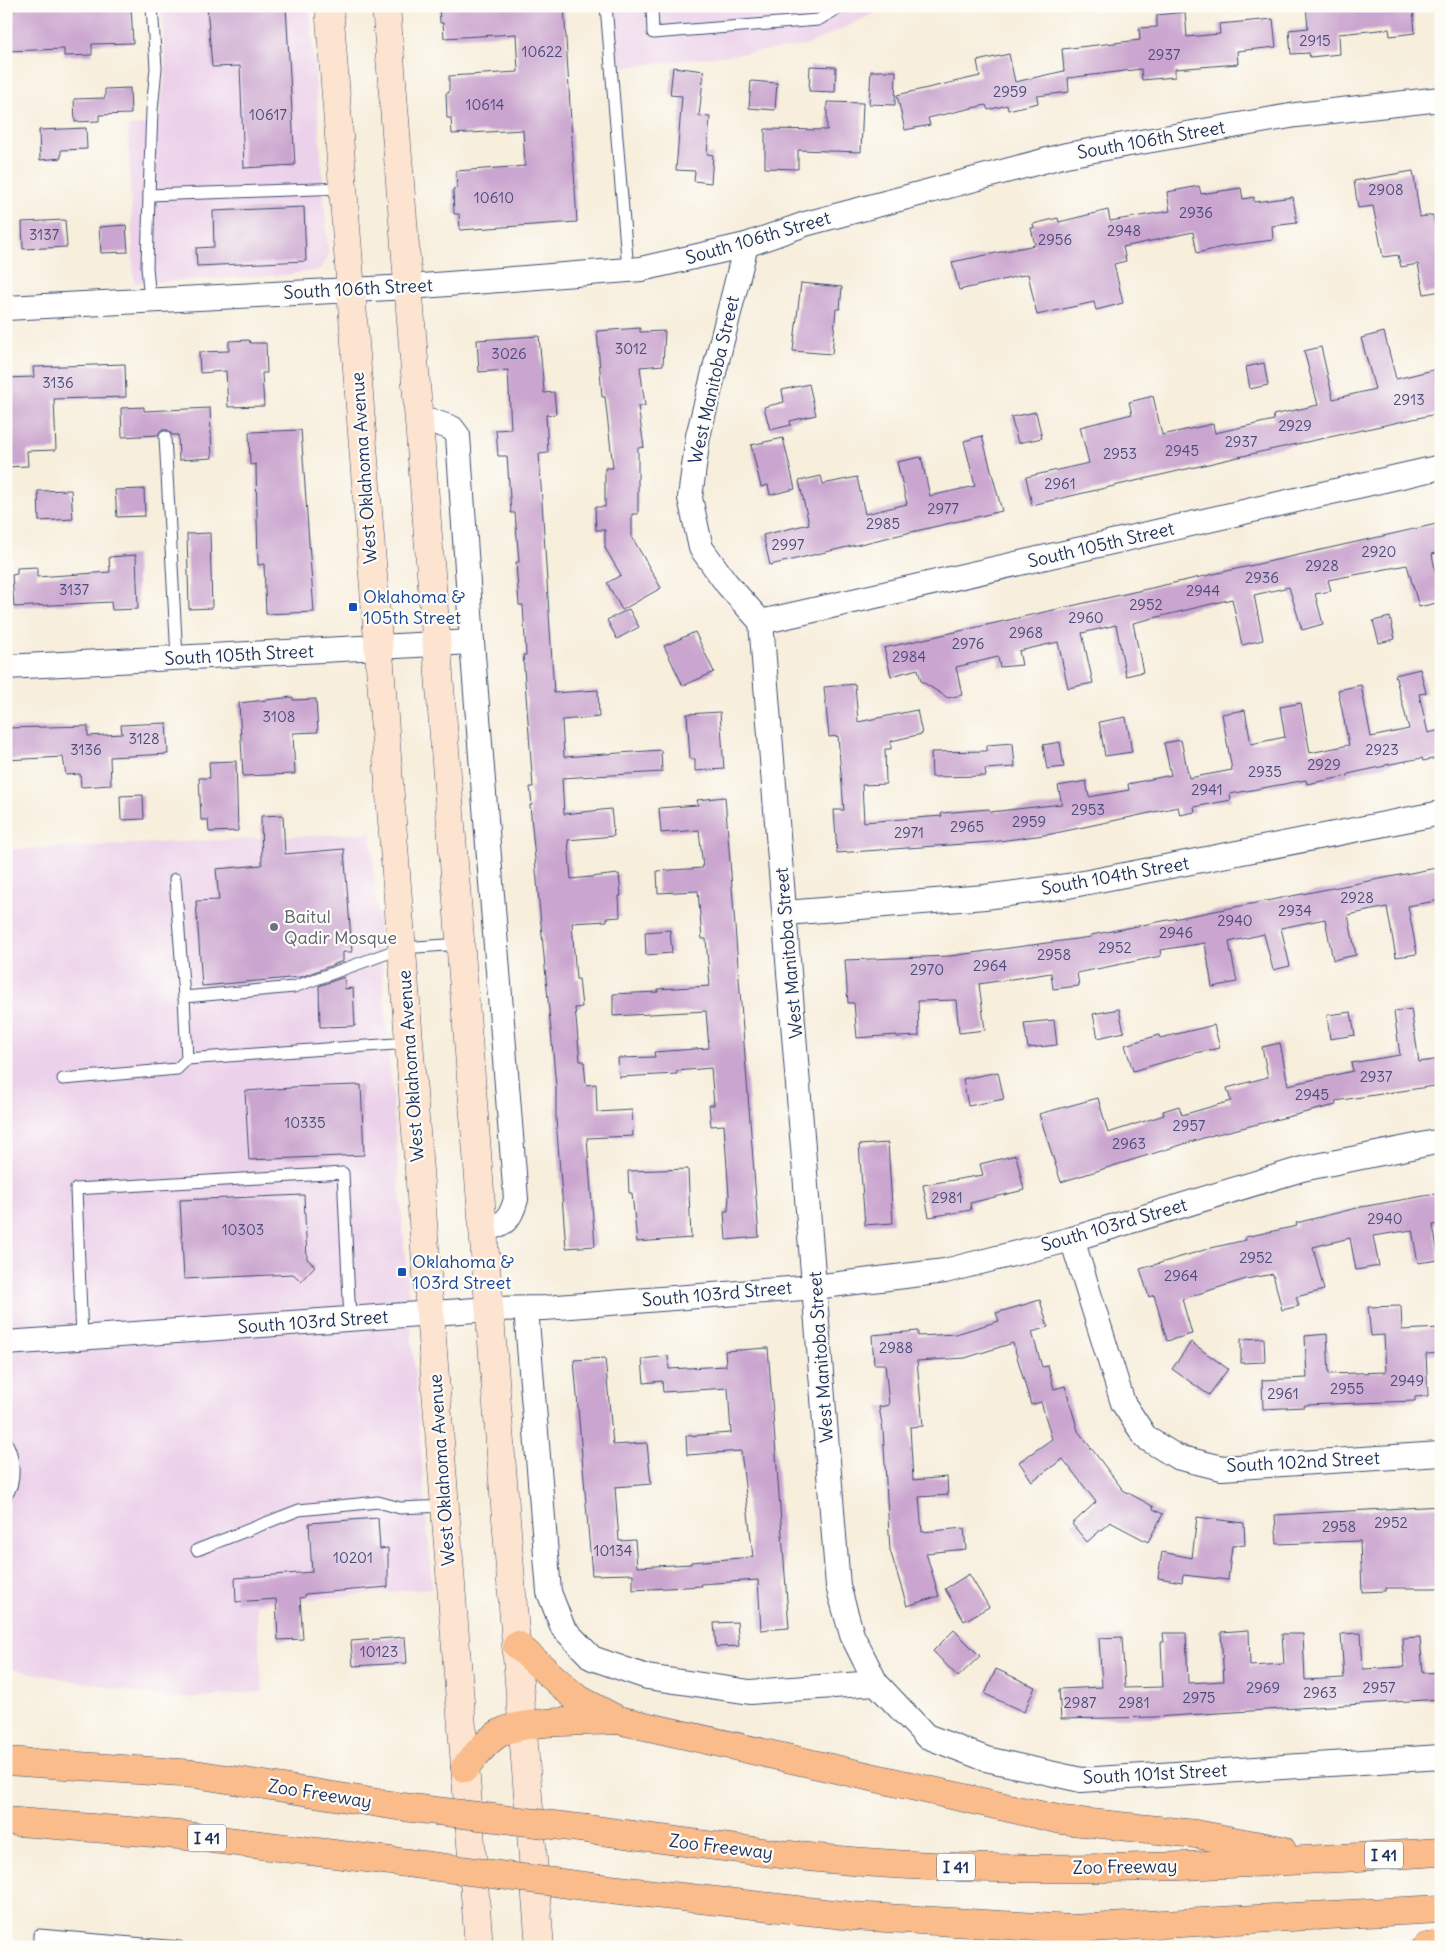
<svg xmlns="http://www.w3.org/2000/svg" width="1447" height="1953" viewBox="0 0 1447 1953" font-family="Delius,sans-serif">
<rect width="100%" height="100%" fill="#fdfcf7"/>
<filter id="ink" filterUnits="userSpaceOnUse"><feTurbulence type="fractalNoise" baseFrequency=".02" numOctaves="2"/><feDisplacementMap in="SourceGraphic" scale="10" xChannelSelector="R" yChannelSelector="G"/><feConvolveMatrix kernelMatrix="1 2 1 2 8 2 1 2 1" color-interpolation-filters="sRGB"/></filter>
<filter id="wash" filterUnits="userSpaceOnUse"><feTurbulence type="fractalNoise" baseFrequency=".0096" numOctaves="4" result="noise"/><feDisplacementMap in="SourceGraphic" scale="20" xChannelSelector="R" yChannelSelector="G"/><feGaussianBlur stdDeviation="1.12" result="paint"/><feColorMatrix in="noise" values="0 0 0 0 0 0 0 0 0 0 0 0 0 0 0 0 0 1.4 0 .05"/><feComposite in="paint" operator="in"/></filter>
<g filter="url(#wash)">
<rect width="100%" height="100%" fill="#f7eedc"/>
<g fill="#ecd1ea">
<path d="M161,6H310L328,251V258L319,270L284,275L134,283L128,126L158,124L166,72Z"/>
<path d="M613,6H890L805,46L617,68Z"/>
<path d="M371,833L432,1588L256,1604L263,1692L172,1699L6,1668V850Z"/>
</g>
<g id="blocks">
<g fill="#caa5cf">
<path d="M6,6H131L133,43L92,44V55L64,56V49L6,51Z"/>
<path d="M207,6H286L295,165L244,168L240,66L212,67Z"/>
<path d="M439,6H564L577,222L460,230L459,214H454L453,189L457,188L456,171L525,166L523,130L452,134L451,118H447L446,93H449V76L518,72L516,34L444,38L443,23H440Z"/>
<path d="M1306,6L1413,8L1415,33L1390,36L1389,29L1339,34L1340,54L1310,57L1309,53L1291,54L1289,30L1308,28Z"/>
<path d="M1185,12L1187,37L1220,34L1219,24L1273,19L1276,47L1237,51L1238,64L1175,69V77L1142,80L1141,69L1068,78L1069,92L1037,96L1038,103L1008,110L1007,105L988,110L986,105L928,118L930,125L905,130L897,95L980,76L977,61L1009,54L1015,82L1064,71L1062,49L1140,40L1139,28L1157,27V15Z"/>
<path d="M810,66L836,67L835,92L809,91Z"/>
<path d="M673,67L704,71L699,116L710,117L707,154L713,155L711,183L694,181L695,171L676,170L682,96L670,95Z"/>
<path d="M871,71H896L895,105L869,104Z"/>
<path d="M751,81L777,83L775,110L749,108Z"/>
<path d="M130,88L131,114L99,115V121L75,122L74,99L105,98V89Z"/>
<path d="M827,102L863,103L861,152L798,150V169L765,168V129L827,130Z"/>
<path d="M86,128L87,149L61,150V158L40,160L39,130Z"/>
<path d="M1413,171L1420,217L1433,215L1436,233L1441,232V291L1424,294L1418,264L1401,267L1398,255L1383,257L1373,206L1358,208L1354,181Z"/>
<path d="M1199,186L1201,194L1241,188L1243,199L1254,197V202L1293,197L1297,223L1272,226L1273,240L1227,246L1197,253L1193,232L1123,247L1126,261L1114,264L1123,303L1096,310L1094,302L1037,315L1028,274L959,290L952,262L1035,245L1031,228H1034L1033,224L1058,218L1059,222L1108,210L1110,221L1170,211L1167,192Z"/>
<path d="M304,207L306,261L197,266L196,248L214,247L213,211Z"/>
<path d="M65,220L67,247L23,249L22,222Z"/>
<path d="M126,225L128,252L101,253L99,227Z"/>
<path d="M801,283L842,287L840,309H836L832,354L793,351Z"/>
<path d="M640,328V332L665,331L663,365L640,367L645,406H638L644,447L638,448V514H632V537L661,588L622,610L607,583L621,575L605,548V530H596L595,507H605V468H613L605,397H602L597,331Z"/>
<path d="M1384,332L1396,379L1441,368V413L1260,452L1032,505L1026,477L1089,463L1080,427L1132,414L1129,402L1153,396L1162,435L1213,424L1215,433L1274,420L1273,415L1318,405L1304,351L1321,347L1333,399L1375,389L1361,338Z"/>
<path d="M539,336L544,391V393L554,392L556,414L546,415L548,453L539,454L554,693L598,690L599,717L562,720L564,757L661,750L662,772L562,778L564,814L611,809L614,836L568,840L571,879L619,874L621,896H619L620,917L607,918V921L572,923L576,979H579L582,1007L575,1008L580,1061H584L586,1085L596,1084L597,1112L632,1110L633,1136L587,1138L595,1246L566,1248L556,1119V1086L530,805H532L530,787H533L523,655H526L523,605H519L516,562H519L515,513H511L507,456H498L496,430L511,429L508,370L479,372L477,340Z"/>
<path d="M249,340L250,343H266L267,373H262L264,406L228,407L226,371L200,373L199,352L229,351V341Z"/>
<path d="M1264,363L1268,385L1250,389L1246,367Z"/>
<path d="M125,364L126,397L54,399L56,450L27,451L28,466L6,467V378L34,377L33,367Z"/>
<path d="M809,384L816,415L790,421L791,425L770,430L764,407L784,402L782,390Z"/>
<path d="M144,407V411L210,408L212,458L179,460L178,435H172L168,430H161L158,435L122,437L121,408Z"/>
<path d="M1036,412L1042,438L1018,443L1011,417Z"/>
<path d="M301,430L314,612L266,614L264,564L258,565L256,464L250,465L249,432Z"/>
<path d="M982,436L1002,511L770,565L763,535L809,524L799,481L821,476L823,484L857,477L865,514L907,504L897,462L921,457L930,496L975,486L964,441Z"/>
<path d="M783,438L795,489L770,495L768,485L761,487L751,445Z"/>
<path d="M144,489L145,516L117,517L115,490Z"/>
<path d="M71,490L73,519L39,521L38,491Z"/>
<path d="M1441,523V552L1432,554L1441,602L1419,607L1407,565L1328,580L1331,591L1315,594L1323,624L1302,630L1289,587L1254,595L1263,640L1242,645L1232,599L1133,623L1143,672L1126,676L1116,625L1082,633L1093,683L1068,688L1058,642L1019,651L1022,665L1000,667L998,657L956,667L962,695L948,698L921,681L918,669L891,676L884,648Z"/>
<path d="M210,533L212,608L189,609L187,534Z"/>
<path d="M136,555L138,609L112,610L111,602L14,607L12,575L17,574V568L37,567V577L110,572L109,557Z"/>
<path d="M629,609L639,627L617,639L607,620Z"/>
<path d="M1390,617L1395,639L1379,643L1373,621Z"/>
<path d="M695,632L714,672L683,686L664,646Z"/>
<path d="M1420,669L1426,693L1419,694L1428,733L1441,730V757L1423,761L1422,758L1385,765V766L1348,774V776L1307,784L1306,780L1230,794L1231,800L1194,807L1195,812L1180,815L1178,807L1051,834L992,842L837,853L834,810H844L838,736L829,737L824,687L855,684L858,722L917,710L922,734L891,741V749H885L886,784L862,785L864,822L942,816L941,813L989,809L990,812L1062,804L1058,786L1086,781L1089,797L1129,790L1128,784L1171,775L1164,743L1181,740L1189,778L1232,770L1222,714L1245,710L1251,744L1285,737L1280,707L1301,703L1310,753L1349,745L1338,690L1361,685L1371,737L1409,729L1395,675Z"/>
<path d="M293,697V700L316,699L318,732L293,733L295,774L243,776L239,703Z"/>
<path d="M720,712L724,769L695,771V759H690L687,714Z"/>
<path d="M1126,717L1132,752L1105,756L1099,722Z"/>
<path d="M166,723L168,754L110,757L111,785L81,787L80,774L66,775L63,757L6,760V728L88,726V736L122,734L121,725Z"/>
<path d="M1060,742L1064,767L1047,769L1043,745Z"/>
<path d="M1013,743L1015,767L985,769L986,776L932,777L931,752L987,751V745Z"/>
<path d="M236,761L238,831L209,832L208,820H201L199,778H210L209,762Z"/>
<path d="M143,795L144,819L121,820L120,796Z"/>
<path d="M725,797L759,1237L726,1240L724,1211H728L729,1195L724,1125L711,1126L709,1105H714L711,1068L677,1071V1074L619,1077L618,1058L655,1057L654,1052L709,1048L706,1011L613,1016V994L658,992V989L710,986L706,939H702L698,891L658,893L657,871L703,868L699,830L661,833L659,808L698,805L697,800Z"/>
<path d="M283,815L285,854L344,849L352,952H343V961L301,977L202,986L196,901L219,900L216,869L262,865L261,816Z"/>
<path d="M1436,868L1441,900L1408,906L1417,954L1396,957L1387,907L1348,915L1356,955L1333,960L1325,919L1281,928L1290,966L1273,970L1264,934L1229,942L1237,982L1212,987L1205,943L1160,950L1161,956L1077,973L1079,986L1053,989L1051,973L979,984L985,1030L959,1033L956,1000L918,1001L919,1036L897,1037V1035L857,1038L854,1003H848L845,960L950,956L1091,937V935Z"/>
<path d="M670,930L672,953L646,955L645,932Z"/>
<path d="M344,977L345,989L353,988L355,1026L320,1027L319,986Z"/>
<path d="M1119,1009L1124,1032L1098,1038L1093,1014Z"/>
<path d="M1411,1009L1419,1062L1441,1059V1085L1335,1101L1336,1105L1213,1135L1061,1182L1039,1114L1098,1098L1108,1133L1164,1115L1163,1111L1179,1106L1182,1115L1231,1101L1227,1088L1268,1077L1262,1047L1280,1043L1288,1085L1353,1071L1351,1063L1400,1055L1394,1012Z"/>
<path d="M1351,1012L1355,1035L1330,1039L1327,1015Z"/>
<path d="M1054,1020L1057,1045L1028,1048L1024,1023Z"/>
<path d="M1214,1025L1220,1048L1195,1053L1133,1071L1125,1045L1159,1035L1160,1038Z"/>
<path d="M998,1072L1004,1099L968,1106L963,1079Z"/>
<path d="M361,1085L364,1155L249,1160L245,1091L291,1088V1087Z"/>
<path d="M888,1143L893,1223L865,1225L859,1145Z"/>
<path d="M1016,1155L1024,1190L970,1203L971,1210L929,1217L923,1185L983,1175L980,1164Z"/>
<path d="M688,1169L691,1238L637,1242L632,1193H629L628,1171Z"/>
<path d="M1441,1193V1224L1433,1225L1439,1260L1418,1263L1412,1230L1373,1236L1379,1266L1356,1270L1350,1238L1313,1247L1324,1290L1296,1297L1299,1306L1282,1310L1273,1274L1246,1279L1182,1299L1192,1334L1167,1341L1154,1295L1149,1297L1140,1269L1211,1248L1246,1240L1245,1237L1297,1226L1296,1223L1361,1207Z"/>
<path d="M304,1195L307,1259L315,1266L301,1281L293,1274L184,1279L180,1200Z"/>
<path d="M1040,1300L1048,1327L1032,1332L1042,1367L1048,1366L1054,1389L1065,1386L1078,1431L1123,1490L1154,1507L1153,1509L1163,1514L1148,1542L1110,1522L1087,1542L1072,1524L1096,1502L1063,1459L1032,1481L1019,1462L1052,1439L1041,1402L1031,1405L1013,1343L965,1358L917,1361L923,1426L910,1427L913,1480L947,1477L948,1495L919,1497L922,1532L964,1528L966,1549L926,1553L939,1596L907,1606L890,1550L883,1430L879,1407L889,1405L885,1364H874L872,1335L918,1331V1336L956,1334L999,1321L996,1313Z"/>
<path d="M1401,1306L1402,1330L1441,1328V1353L1426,1354L1428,1396L1415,1397V1401L1305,1405V1407L1263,1409L1262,1380L1307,1378L1305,1336L1327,1334L1329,1374L1386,1372L1384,1335L1371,1336L1368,1307Z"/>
<path d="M1264,1338L1265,1362L1241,1363V1339Z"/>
<path d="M1191,1342L1228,1369L1209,1395L1172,1369Z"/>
<path d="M768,1348L789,1628L761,1630L758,1580L701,1584L702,1586L633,1590V1574L592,1575L574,1360L605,1358L613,1445L647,1443L651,1484L615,1487L619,1541L635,1540L637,1567L691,1564V1562L753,1557L741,1451L687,1455L686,1436L731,1433L728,1388L663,1392L662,1381L644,1383L642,1359L668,1356L669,1369L726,1366L725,1351Z"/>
<path d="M1441,1506V1588H1385V1591L1362,1592L1360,1541L1277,1544L1275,1515Z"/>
<path d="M1197,1517L1244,1523L1245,1545L1232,1546L1228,1580L1183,1575L1182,1582L1158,1578L1162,1552L1192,1558Z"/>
<path d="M378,1518L380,1549L388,1548V1587L305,1594V1597L300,1598L303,1639L278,1640L276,1599L236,1602L235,1578L312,1572L309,1523Z"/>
<path d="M969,1574L989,1607L964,1621L945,1589Z"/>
<path d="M737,1622L739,1646L716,1647L714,1623Z"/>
<path d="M954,1630L980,1656L958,1677L933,1651Z"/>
<path d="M1249,1630L1250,1666L1284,1664L1282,1634H1303L1305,1680L1344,1678L1341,1634L1361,1633L1363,1669L1404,1667L1402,1638L1420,1637L1423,1673L1441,1672V1699L1155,1717L1061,1719L1059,1689L1102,1687L1099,1638L1122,1637L1125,1688L1163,1687L1161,1642H1164L1163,1633H1186L1188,1683L1224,1681L1221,1632Z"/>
<path d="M405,1637L407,1663L353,1666L351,1641Z"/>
<path d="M996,1669L1035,1687L1024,1712L985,1694Z"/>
</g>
</g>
</g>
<g filter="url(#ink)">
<use href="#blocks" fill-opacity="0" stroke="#3c4c71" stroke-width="1"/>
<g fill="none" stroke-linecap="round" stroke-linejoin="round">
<defs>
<g id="lane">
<path d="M606,6L628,270"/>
<path d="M652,6L653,33L818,20L842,6"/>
<path d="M149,195L343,188"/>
<path d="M150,301L147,267L149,195L152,110L156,68L152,6"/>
<path d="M165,437L177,658"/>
<path d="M175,879L184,997"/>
<path d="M409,1043L187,1059L184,997L294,987L402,948L461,944"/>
<path d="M63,1079L177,1069L187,1059"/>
<path d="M82,1338L76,1189L343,1173L350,1320"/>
<path d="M6,1442C14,1455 17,1483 6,1495"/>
<path d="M197,1550L299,1510L378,1502L400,1508L445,1506"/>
<path d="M39,1947V1935L179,1947"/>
</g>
<g id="street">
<path d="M746,245L698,436L690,498L701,548L727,584L761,622L838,1586L852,1635L876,1683"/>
<path d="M6,308L409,287L641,269L746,245L805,224L1066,155L1296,115L1441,99"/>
<path d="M419,417L452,428L458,436L472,642L516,1199C510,1221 505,1224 484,1230"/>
<path d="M761,622L1441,467"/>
<path d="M6,667L472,642"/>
<path d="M785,913L985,897L1068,886L1441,813"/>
<path d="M1072,1239L1123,1403L1146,1438L1177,1457L1222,1468L1441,1454"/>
<path d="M526,1309L549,1592L563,1628L592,1658L647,1677L750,1692L876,1683L926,1736L986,1759L1081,1780L1441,1757"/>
<path d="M6,1343L490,1309L545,1308L815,1287L945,1271L1072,1239L1302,1169L1441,1141"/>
</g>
<g id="secondary">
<path d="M329,6L479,1947"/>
<path d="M386,6L540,1947"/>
</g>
<g id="highway">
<path d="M517,1645L575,1697L618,1720L1062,1820L1196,1834L1282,1850"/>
<path d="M6,1761L195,1774L403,1807"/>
<path d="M465,1768C476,1755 488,1738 504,1731C528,1720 589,1722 618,1720"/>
<path d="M6,1821L179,1835L407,1863"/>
<path d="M587,1829C702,1844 818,1862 934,1866C1103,1874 1272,1862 1441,1852"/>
<path d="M592,1887L852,1916L1071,1929L1441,1909"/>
<path d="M1426,1947L1441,1945"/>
</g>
</defs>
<use href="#lane" stroke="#3c4c71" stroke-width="13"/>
<use href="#street" stroke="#3c4c71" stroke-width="26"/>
<use href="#secondary" stroke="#3c4c71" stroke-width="29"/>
<use href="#highway" stroke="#3c4c71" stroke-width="29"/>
<use href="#lane" stroke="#fff" stroke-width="11"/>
<use href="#street" stroke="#fff" stroke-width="24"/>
<use href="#secondary" stroke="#fde4d0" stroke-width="28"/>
<use href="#highway" stroke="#f9bc8a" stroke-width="28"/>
<defs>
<g id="highway-bridge">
<path d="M403,1807L587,1829"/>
<path d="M407,1863L592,1887"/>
</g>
</defs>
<use href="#highway-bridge" stroke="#3c4c71" stroke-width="29" stroke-linecap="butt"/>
<use href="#highway-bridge" stroke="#f9bc8a" stroke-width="28"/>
</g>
</g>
<g fill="#1a4fb4" stroke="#fdfcf7" stroke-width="2">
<rect x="348" y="602" width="10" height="10" rx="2.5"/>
<rect x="397" y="1267" width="10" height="10" rx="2.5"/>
</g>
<circle fill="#6b7280" stroke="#fdfcf7" stroke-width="2" cx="274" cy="927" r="5"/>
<g text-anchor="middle" stroke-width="4.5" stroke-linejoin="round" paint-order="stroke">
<g font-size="15" fill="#474c7a">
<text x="1315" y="46">2915</text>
<text x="542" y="57">10622</text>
<text x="1164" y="60">2937</text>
<text x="1010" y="97">2959</text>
<text x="485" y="110">10614</text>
<text x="268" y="120">10617</text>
<text x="1386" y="195">2908</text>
<text x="494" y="203">10610</text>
<text x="1196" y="218">2936</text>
<text x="1124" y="236">2948</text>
<text x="44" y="240">3137</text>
<text x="1055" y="245">2956</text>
<text x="631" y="354">3012</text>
<text x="509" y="359">3026</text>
<text x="58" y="388">3136</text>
<text x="1409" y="405">2913</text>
<text x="1295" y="431">2929</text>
<text x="1241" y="447">2937</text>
<text x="1182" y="456">2945</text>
<text x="1120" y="459">2953</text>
<text x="1060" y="489">2961</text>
<text x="943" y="514">2977</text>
<text x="883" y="529">2985</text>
<text x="788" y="550">2997</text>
<text x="1379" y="557">2920</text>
<text x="1322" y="571">2928</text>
<text x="1262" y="583">2936</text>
<text x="74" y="595">3137</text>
<text x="1203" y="596">2944</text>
<text x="1146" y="610">2952</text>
<text x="1086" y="623">2960</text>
<text x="1026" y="638">2968</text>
<text x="968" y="649">2976</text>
<text x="909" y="662">2984</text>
<text x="279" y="722">3108</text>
<text x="144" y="744">3128</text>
<text x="86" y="755">3136</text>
<text x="1382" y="755">2923</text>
<text x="1324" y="770">2929</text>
<text x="1265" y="777">2935</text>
<text x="1207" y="795">2941</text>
<text x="1088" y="815">2953</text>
<text x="1029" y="827">2959</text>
<text x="967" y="832">2965</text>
<text x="909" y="838">2971</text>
<text x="1357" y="903">2928</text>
<text x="1295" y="916">2934</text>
<text x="1235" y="926">2940</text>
<text x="1176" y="938">2946</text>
<text x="1115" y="953">2952</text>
<text x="1054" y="960">2958</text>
<text x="990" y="971">2964</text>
<text x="927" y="975">2970</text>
<text x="1376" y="1082">2937</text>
<text x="1312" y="1100">2945</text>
<text x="305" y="1128">10335</text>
<text x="1189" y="1131">2957</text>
<text x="1129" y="1149">2963</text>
<text x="947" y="1203">2981</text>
<text x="1385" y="1224">2940</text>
<text x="243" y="1235">10303</text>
<text x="1256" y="1263">2952</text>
<text x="1181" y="1281">2964</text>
<text x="896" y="1353">2988</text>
<text x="1407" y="1386">2949</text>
<text x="1347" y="1394">2955</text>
<text x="1283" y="1399">2961</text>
<text x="1391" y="1528">2952</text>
<text x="1339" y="1532">2958</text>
<text x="613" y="1556">10134</text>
<text x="353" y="1563">10201</text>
<text x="379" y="1657">10123</text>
<text x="1263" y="1693">2969</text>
<text x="1379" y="1693">2957</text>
<text x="1320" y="1698">2963</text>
<text x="1199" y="1703">2975</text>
<text x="1080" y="1708">2987</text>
<text x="1134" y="1708">2981</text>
</g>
<g fill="#fdfcf7" stroke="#5f6c8c" stroke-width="1">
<rect x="188" y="1824.5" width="38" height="27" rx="4"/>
<rect x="1365" y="1841.5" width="38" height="27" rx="4"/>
<rect x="937" y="1853.5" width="38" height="27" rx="4"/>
</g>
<g font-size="16" font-weight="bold" fill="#1b2f5e">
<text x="207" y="1844">I 41</text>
<text x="1384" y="1861">I 41</text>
<text x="956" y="1873">I 41</text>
</g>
<g font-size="18" fill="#1b2f5e" stroke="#fdfcf7">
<text transform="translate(1151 140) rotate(-10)" y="6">South 106th Street</text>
<text transform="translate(758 238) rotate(-16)" y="6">South 106th Street</text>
<text transform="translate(358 289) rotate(-3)" y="6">South 106th Street</text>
<text transform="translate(714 380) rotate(-77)" y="6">West Manitoba Street</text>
<text transform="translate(364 468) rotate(-94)" y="6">West Oklahoma Avenue</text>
<text transform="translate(1101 545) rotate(-13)" y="6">South 105th Street</text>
<text transform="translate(239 655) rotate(-3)" y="6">South 105th Street</text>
<text transform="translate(1115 876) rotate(-10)" y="6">South 104th Street</text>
<text transform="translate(789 953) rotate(-95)" y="6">West Manitoba Street</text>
<text transform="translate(411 1066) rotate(-94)" y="6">West Oklahoma Avenue</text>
<text transform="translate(1114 1225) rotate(-16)" y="6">South 103rd Street</text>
<text transform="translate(717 1294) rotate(-5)" y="6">South 103rd Street</text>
<text transform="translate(313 1322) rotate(-4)" y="6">South 103rd Street</text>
<text transform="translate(821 1357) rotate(-94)" y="6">West Manitoba Street</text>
<text transform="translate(1303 1462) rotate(-3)" y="6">South 102nd Street</text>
<text transform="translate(442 1470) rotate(-94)" y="6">West Oklahoma Avenue</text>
<text transform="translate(1155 1774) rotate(-3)" y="6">South 101st Street</text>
<text transform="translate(320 1794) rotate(9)" y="6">Zoo Freeway</text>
<text transform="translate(721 1847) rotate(7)" y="6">Zoo Freeway</text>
<text transform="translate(1125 1867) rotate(-1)" y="6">Zoo Freeway</text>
</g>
<g font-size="18" fill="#164399" stroke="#fdfcf7" text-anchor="start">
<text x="363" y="603">Oklahoma &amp;<tspan x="363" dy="21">105th Street</tspan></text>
<text x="412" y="1268">Oklahoma &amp;<tspan x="412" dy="21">103rd Street</tspan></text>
</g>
<g font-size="18" fill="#5b616d" stroke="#fdfcf7" text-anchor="start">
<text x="284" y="923">Baitul<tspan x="284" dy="21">Qadir Mosque</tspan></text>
</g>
</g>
<rect width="1447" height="1953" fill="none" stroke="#fdfcf7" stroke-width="25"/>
</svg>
